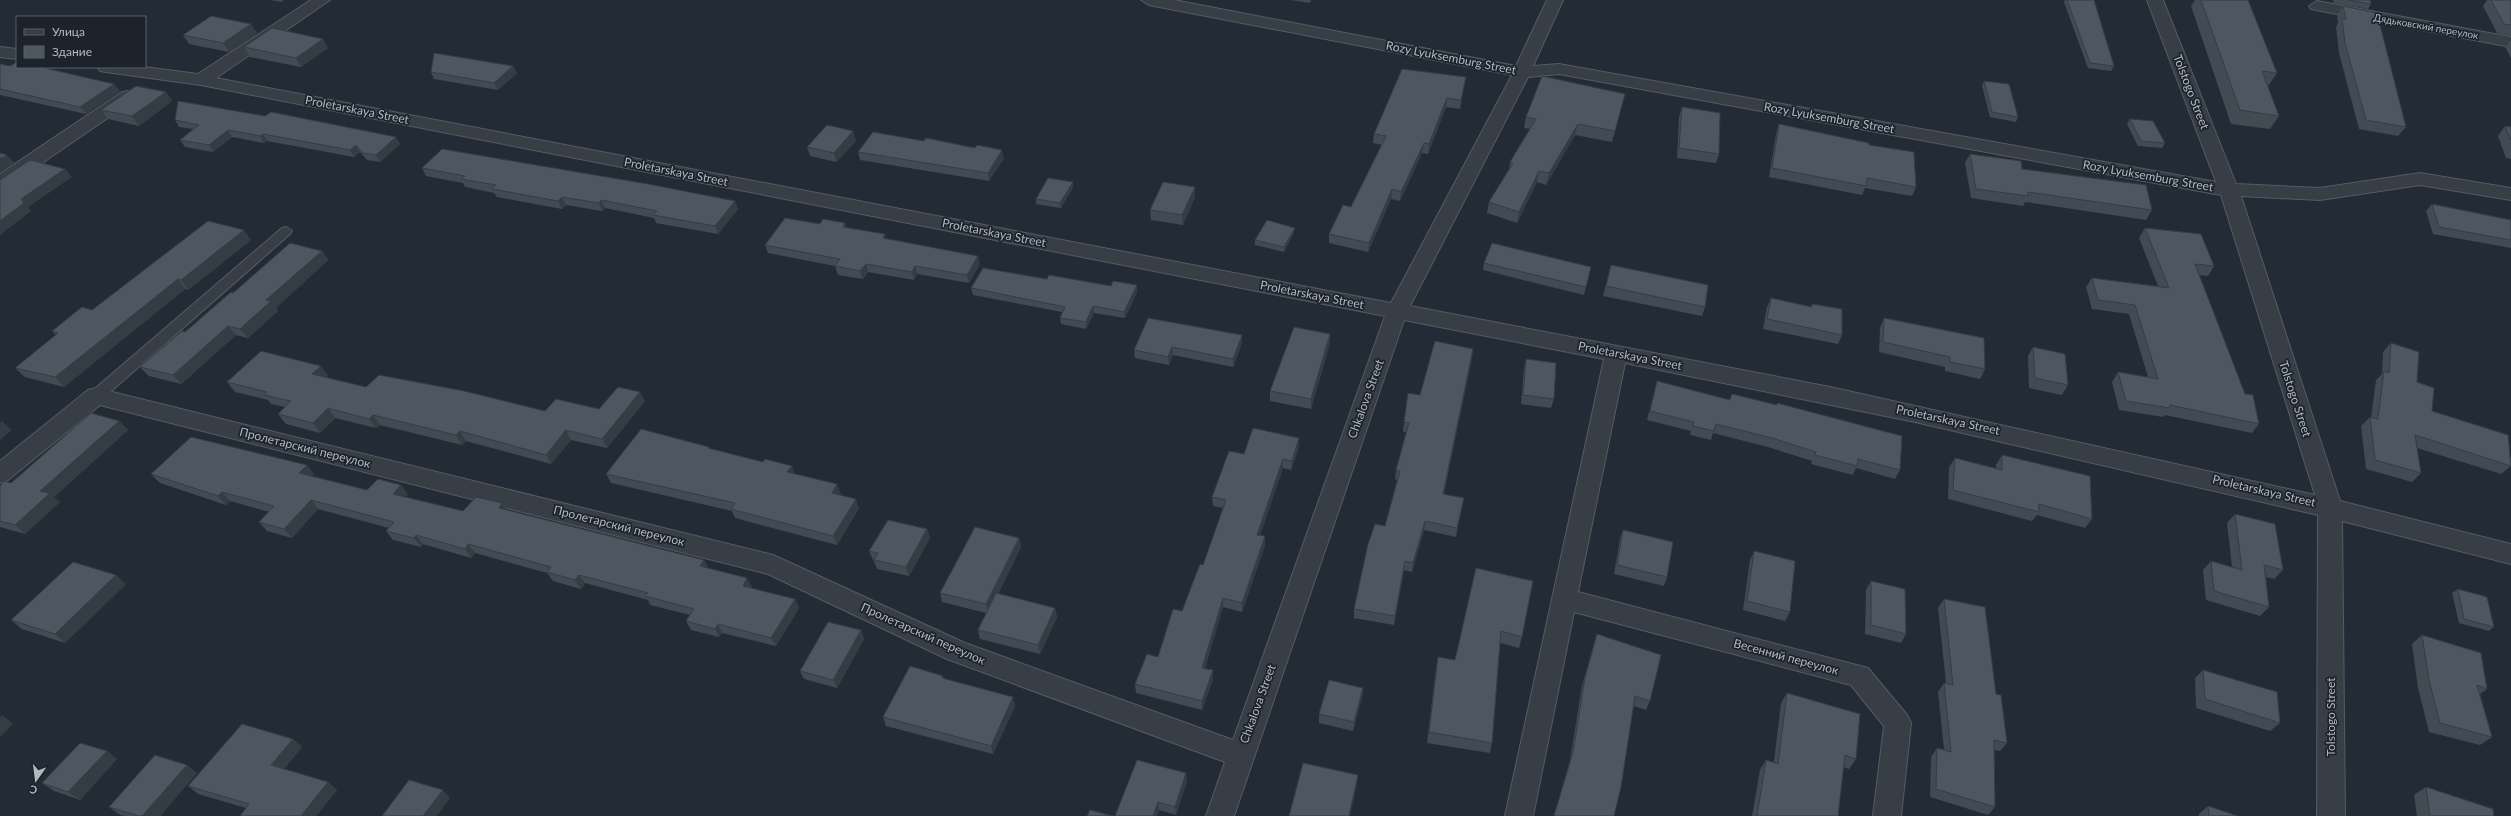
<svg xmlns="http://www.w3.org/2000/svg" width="2511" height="816" viewBox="0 0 2511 816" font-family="Lato,sans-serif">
<rect width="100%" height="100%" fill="#232c36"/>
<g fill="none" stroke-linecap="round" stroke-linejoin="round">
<defs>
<path id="lane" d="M286,227L292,231L290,234L101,400H91L89,396L91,392L282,228Z"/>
<g id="street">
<path d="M311,0H330L216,78L1391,303L1512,75L1149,5L1141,0H1174L1516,66L1547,0H1563L1533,66L1559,64L2216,182L2147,0H2163L2236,184L2320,188L2420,173L2511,188V200L2420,185L2320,200L2241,196L2340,501L2511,544V564L2342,521L2345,816H2317L2318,515L1915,422L1625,363L1578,592L1868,668L1907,715L1911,723L1901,816H1873L1884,726L1851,685L1574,612L1533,816H1505L1604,359L1404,320L1234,816H1206L1225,762L947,659L768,574L100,405L8,480L0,483V461L88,390L96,388L773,555L965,643L1233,740L1385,316L201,85L106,72L100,71L97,67H144L198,74ZM1559,74L2221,195L2315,495L1830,387L1410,306L1528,77Z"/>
<path d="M2317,1L2511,37V47L2311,9L2309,6Z"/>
<path d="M0,47L17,49V59L0,57Z"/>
<path d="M128,91L134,92L137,96L134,100L7,187L0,189V174L122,92Z"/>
</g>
</defs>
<use href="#lane" stroke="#545c64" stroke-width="2"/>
<use href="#street" stroke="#545c64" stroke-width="2"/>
<use href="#lane" fill="#373e46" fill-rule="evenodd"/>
<use href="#street" fill="#373e46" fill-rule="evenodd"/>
</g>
<g fill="#414b53">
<path d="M270,0H284L281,2Z"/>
<path d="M1291,0H1311L1310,3Z"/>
<path d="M2065,0H2094L2114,66L2111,71L2088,68L2064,2Z"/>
<path d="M2195,0H2248L2277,73L2268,86L2279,116L2270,129L2231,124L2191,6Z"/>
<path d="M2333,0H2370L2371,4L2368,9L2334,3Z"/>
<path d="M2487,0H2511V36L2497,33L2483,6Z"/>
<path d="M2343,6L2406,127L2398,136L2359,129L2339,53L2336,27L2338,23L2337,15Z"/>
<path d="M251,24L257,33L229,52L189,44L183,35Z"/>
<path d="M2511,40V58L2505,47Z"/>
<path d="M244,47L328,48L301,67L250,57Z"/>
<path d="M0,64L120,91L86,114L0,95Z"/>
<path d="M513,66L517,73L498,90L434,79L431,72Z"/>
<path d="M1984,81L2018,117L2016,122L1990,117L1982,86Z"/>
<path d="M1464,86L1460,109L1446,107L1428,154L1422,153L1400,201L1391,199L1368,252L1329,243V234L1351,207L1382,145L1373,143L1374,134Z"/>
<path d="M166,92L172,101L139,126L108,119L101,110Z"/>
<path d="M1625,94L1612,142L1575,135L1546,185L1537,182L1517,223L1487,213L1489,202L1509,171L1510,162L1530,129L1524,128L1526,117Z"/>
<path d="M1682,107L1719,154L1716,163L1677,158L1679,117Z"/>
<path d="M2130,119L2165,143L2162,148L2138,146L2127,124Z"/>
<path d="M175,120L400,144L380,162L367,160L360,152L354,157L267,141L264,143L232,137L213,152L185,147L180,140L193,129L179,127Z"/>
<path d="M1779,124L1916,187L1912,196L1865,188L1862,195L1769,177L1776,134Z"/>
<path d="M2505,126L2511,127V159L2506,158L2498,136Z"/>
<path d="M856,141L836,162L810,156L807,147Z"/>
<path d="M924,141L975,148L1004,158L989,181L860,160L858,152Z"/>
<path d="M1970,154L2152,210L2146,220L2025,202L2023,206L1971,198L1965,163Z"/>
<path d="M422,168L735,201L738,209L718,234L656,223L654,218L605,208L602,211L566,205L562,209L497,197L494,193L465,187L463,183L426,176Z"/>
<path d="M1073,187L1061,208L1036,204V199Z"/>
<path d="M1195,187V197L1183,225L1151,220L1150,210Z"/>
<path d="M2432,204L2511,220V248L2433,234L2426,211Z"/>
<path d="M820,224L847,228L980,264L969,283L917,274L914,280L868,272L863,279L838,275L835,266L768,253L765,245Z"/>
<path d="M2145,228L2214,266L2208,276L2199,275L2245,394L2259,424L2252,433L2165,415L2163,417L2119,410L2112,382L2118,372L2148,377L2129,314L2092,309L2086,287L2092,278L2158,286L2139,238Z"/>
<path d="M1294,232L1284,252L1255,245V240Z"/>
<path d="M251,240L188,290L185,289L64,387L25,377L15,368L56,335L52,331L92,310Z"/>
<path d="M322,251L328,260L276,308L278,311L248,338L236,335L181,384L149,376L140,367L185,332L233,293Z"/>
<path d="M1484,263L1591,267L1584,295L1483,270Z"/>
<path d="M1611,265L1705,307L1702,316L1603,296Z"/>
<path d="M1047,279L1111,286L1137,285V292L1125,318L1094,313L1086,329L1061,324L1060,318L1062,312L973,295L971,288Z"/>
<path d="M1771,298L1811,307L1812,304L1842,335L1838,344L1763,329L1767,307Z"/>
<path d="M1884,318L1985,369L1980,379L1945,371V367L1879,352L1880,328Z"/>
<path d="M1330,334V343L1311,409L1270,401V391Z"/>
<path d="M1242,335V343L1233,367L1173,355L1169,365L1135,358L1134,350Z"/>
<path d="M2391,343L2417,382L2432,411L2511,466L2501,474L2417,448L2421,473L2412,482L2366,469L2361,426L2370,417L2371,418L2376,380L2382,374L2383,352Z"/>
<path d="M2033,347L2068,385L2062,395L2029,388L2028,356Z"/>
<path d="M1472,358L1444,494L1462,507L1456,537L1424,530L1412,572L1404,570L1394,625L1354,618V609L1385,526L1397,480L1395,479L1396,470L1406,432H1403L1404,422L1420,395Z"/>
<path d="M1526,359L1554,399L1551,408L1521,404L1524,368Z"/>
<path d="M328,375L325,378L366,387L545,411L599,409L645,401L607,448L571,440L551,464L466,441L462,445L380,425L376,428L335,418L320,433L286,424L278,414L285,407L271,404L268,400L235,392L227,382Z"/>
<path d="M1657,381L1729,400L1732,394L1777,405V403L1900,470L1895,479L1856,468L1853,475L1811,464L1812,461L1768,447L1713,433L1711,440L1690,435L1691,431L1647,420Z"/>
<path d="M119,421L128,430L54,497L60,502L25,534L0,527V486L11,483Z"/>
<path d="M1299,438V447L1291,470L1283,468L1260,535L1265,536V545L1242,612L1223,607L1205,668L1213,679L1202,710L1136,693L1135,684L1158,657L1182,611L1203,565L1223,508L1213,506L1212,497Z"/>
<path d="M709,447L711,449L795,474L841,494L840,495L859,508L837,545L735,518L732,511L611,483L606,474Z"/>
<path d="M2002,455L2092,519L2085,528L2037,515L2032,521L1948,499L1949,467L1955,458L1996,469V465Z"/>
<path d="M151,474H314L312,476L367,490L408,494L405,497L463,511L507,510L704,560L708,568L752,587L751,588L799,608L776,646L722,633L719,637L691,630L686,621L690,615L650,605L648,600L585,583L581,589L553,581L547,573L475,553L471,558L423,544L421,547L393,540L386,531L389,528L318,509L292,538L267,531L259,522L269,512L230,501L226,505L160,483Z"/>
<path d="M2235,514L2283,570L2274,579L2266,577L2269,607L2260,616L2206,600L2203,570L2211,561L2232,567L2227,523Z"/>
<path d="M927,529L930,538L909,576L877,569L874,561L873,560L869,551Z"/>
<path d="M1623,530L1667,577L1664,586L1614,574L1620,539Z"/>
<path d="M1019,538L1021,547L998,594L1055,608L1057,617L1040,654L980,639L978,630L986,613L942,602L940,593Z"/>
<path d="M1754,551L1790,612L1785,621L1743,610L1750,560Z"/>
<path d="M1476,568L1522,637L1519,648L1500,643L1492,743L1490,753L1427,743L1436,668L1438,657L1455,660Z"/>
<path d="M1871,581L1906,634L1901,643L1865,634L1866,590Z"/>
<path d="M126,584L65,643L22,629L11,620Z"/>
<path d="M2458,589L2494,627L2489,631L2459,623L2452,593Z"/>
<path d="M1944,599L1996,694L2007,743L2000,751L1994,750L1995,807L1988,815L1930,797L1931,757L1937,748L1944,750L1938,692L1944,683H1946L1938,608Z"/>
<path d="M861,630L864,639L837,688L804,679L800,671Z"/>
<path d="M1597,634L1650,701L1646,710L1634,706L1614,816H1554L1570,760L1582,686L1594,643Z"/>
<path d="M2422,635L2487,689L2480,694L2492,737L2480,745L2429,732L2418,688L2412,644Z"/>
<path d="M2203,670L2280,723L2270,731L2196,708L2195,678Z"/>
<path d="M943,676L944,679L1015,706L993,754L886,726L883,717Z"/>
<path d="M1363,688L1362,697L1353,731L1319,723V714Z"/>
<path d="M1787,693L1856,759L1849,769L1843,767L1838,816H1752L1760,770L1766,760L1774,762L1781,703Z"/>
<path d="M293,739L302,747L284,769L328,782L337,790L316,816H240L246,808L198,794L188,786Z"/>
<path d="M107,751L117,759L80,800L54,791L42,783Z"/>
<path d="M197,773L160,816H125L120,815L109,807Z"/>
<path d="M1187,781L1176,815L1159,810L1115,816Z"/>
<path d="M2426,787L2494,816H2417L2414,795Z"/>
<path d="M2208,806L2238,816H2199V814Z"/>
</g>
<g fill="#353d44">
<path d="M251,24L257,33L229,52L223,43Z"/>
<path d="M323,39L328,48L301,67L296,58Z"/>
<path d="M513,66L517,73L498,90L494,83Z"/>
<path d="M114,84L120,91L86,114L80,107Z"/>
<path d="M166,92L172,101L139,126L132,116Z"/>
<path d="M1447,98L1446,107L1428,154L1429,144Z"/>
<path d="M1578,124L1575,135L1546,185L1549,173Z"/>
<path d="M228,130L232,137L213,152L209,145Z"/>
<path d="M853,131L856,141L836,162L834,153Z"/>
<path d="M263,134L267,141L264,143L260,136Z"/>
<path d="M396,137L400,144L380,162L376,155Z"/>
<path d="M1424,143L1422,153L1400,201L1401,192Z"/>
<path d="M356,145L360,152L354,157L350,150Z"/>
<path d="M1002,150L1004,158L989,181L988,173Z"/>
<path d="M7,155L14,163L0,172V159Z"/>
<path d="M65,169L72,177L28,207L31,211L0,235V221L21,199Z"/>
<path d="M1539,171L1537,182L1517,223L1519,212Z"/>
<path d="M1073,182V187L1061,208L1060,203Z"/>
<path d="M1195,187V197L1183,225L1182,215Z"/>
<path d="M1392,189L1391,199L1368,252L1369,243Z"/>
<path d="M562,197L566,205L562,209L558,201Z"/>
<path d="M601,200L605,208L602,211L599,203Z"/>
<path d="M735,201L738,209L718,234L715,226Z"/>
<path d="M845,223L848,231L843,227Z"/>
<path d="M1295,228L1294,232L1284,252V247Z"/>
<path d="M244,230L251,240L188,290L181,280Z"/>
<path d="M885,234L887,242L883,238Z"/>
<path d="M322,251L328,260L276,308L278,311L248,338L240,329L266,300Z"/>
<path d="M978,256L980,264L969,283L967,275Z"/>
<path d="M866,264L868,272L863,279L860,271Z"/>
<path d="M915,266L917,274L914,280L912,272Z"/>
<path d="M178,279L185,289L64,387L55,377Z"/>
<path d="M1137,285V292L1125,318L1124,312Z"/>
<path d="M1093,306L1094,313L1086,329V322Z"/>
<path d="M228,326L236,335L181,384L173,375Z"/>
<path d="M1330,334V343L1311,409V399Z"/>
<path d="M1242,335V343L1233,367V359Z"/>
<path d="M1172,347L1173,355L1169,365L1168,357Z"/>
<path d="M1473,349L1472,358L1442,503L1443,494Z"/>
<path d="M321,366L328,375L319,384L312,374Z"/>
<path d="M640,392L645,401L607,448L602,439Z"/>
<path d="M328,408L335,418L320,433L313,423Z"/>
<path d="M373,415L380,425L376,428L369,419Z"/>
<path d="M2,421L12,430L0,440V423Z"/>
<path d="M119,421L128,430L54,497L60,502L25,534L15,525L40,491Z"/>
<path d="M566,430L571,440L551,464L546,455Z"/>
<path d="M460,431L466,441L462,445L456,435Z"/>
<path d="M1299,438V447L1291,470L1292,461Z"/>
<path d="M1283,459V468L1257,544V535Z"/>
<path d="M307,465L314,474L307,482L299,473Z"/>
<path d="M792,466L795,475L787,472Z"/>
<path d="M837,484L841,494L836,502L832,493Z"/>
<path d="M401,485L408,494L400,503L393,494Z"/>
<path d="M222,492L230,501L226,505L218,496Z"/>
<path d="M856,499L859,508L837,545L833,536Z"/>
<path d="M311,500L318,509L292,538L284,529Z"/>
<path d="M502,503L508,512L499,508Z"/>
<path d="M1425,521L1424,530L1412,572L1413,563Z"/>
<path d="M927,529L930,538L909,576L906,567Z"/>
<path d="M416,535L423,544L421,547L414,538Z"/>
<path d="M1265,536V545L1242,612V603Z"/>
<path d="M1019,538L1021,547L988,613L986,604Z"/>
<path d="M468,544L475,553L471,558L465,549Z"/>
<path d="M704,560L708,569L700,566Z"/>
<path d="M1405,561L1404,570L1394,625L1395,616Z"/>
<path d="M116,575L126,584L65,643L55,634Z"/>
<path d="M579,575L585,583L581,589L575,580Z"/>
<path d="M747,578L752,587L747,594L743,586Z"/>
<path d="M1223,598V607L1203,676L1202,668Z"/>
<path d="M795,599L799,608L776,646L771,638Z"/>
<path d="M1055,608L1057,617L1040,654L1038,645Z"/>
<path d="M718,624L722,633L719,637L715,629Z"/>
<path d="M861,630L864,639L837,688L833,680Z"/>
<path d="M1213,670V679L1202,710V701Z"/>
<path d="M1363,688L1362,697L1353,731L1354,722Z"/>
<path d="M1013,697L1015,706L993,754L991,746Z"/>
<path d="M2,715L13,724L0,737V717Z"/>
<path d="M293,739L302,747L281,773L271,765Z"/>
<path d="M107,751L117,759L80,800L68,792Z"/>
<path d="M187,765L197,773L160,816H142Z"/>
<path d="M1186,773L1187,781L1176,815L1175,807Z"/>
<path d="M1358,775L1357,784L1350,816H1349Z"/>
<path d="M328,782L337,790L316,816H301Z"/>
<path d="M443,790L450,798L437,816H423Z"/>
<path d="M1158,802L1159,810L1157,816H1153Z"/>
</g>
<g fill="#4c5761" stroke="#353d44">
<path d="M2067,0H2094L2114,66L2090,63Z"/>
<path d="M2201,0H2248L2277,73L2262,71L2279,116L2240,110Z"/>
<path d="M2348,0H2370L2371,4Z"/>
<path d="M2491,0H2511V25L2504,24Z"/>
<path d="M2343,6L2377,13L2406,127L2366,120L2345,43L2342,18L2346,19Z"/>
<path d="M211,16L251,24L223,43L183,35Z"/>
<path d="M272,28L323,39L296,58L244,47Z"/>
<path d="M434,53L513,66L494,83L431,72Z"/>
<path d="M17,62V67H40L114,84L80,107L0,89V64L10,66Z"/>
<path d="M1402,69L1466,77L1461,100L1447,98L1429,144L1424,143L1401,192L1392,189L1369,243L1329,234L1343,205L1351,207L1386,136L1374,134Z"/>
<path d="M1542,76L1625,94L1615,131L1578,124L1549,173L1539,171L1519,212L1489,202L1513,163L1510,162L1536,119L1526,117Z"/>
<path d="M1984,81L2009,84L2018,117L1992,112Z"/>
<path d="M136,86L166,92L132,116L101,110Z"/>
<path d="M178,101L265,116L271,112L396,137L376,155L363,153L356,145L350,150L263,134L260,136L228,130L209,145L180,140L199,125L175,120Z"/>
<path d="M1682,107L1720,113L1719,154L1679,148Z"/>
<path d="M2130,119L2153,121L2165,143L2141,141Z"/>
<path d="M1779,124L1869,143V145L1914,152L1916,187L1867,178L1866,186L1772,168Z"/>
<path d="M827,125L853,131L834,153L807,147Z"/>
<path d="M2505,126L2511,127V140Z"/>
<path d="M873,132L924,141L926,138L975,148L977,145L1002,150L988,173L858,152Z"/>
<path d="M442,149L648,184L735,201L715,226L653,215L657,211L601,200L599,203L562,197L558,201L492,189L496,185L461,179L465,176L422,168Z"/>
<path d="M0,153L7,155L0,159Z"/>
<path d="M1970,154L2021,161L2022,169L2146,185L2152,210L2028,192V196L1976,189Z"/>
<path d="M30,160L65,169L21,199L24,203L0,221V180Z"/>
<path d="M1048,178L1073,182L1060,203L1036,199Z"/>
<path d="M1163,182L1195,187L1182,215L1150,210Z"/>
<path d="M2432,204L2511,220V240L2439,227Z"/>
<path d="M785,218L820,224L823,219L845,223L843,227L885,234L883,238L978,256L967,275L915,266L912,272L866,264L860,271L835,266L840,259L765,245Z"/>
<path d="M1267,220L1295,228L1284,247L1255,240Z"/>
<path d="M208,221L244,230L181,280L178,279L55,377L15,368L58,333L52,331L82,307L92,310Z"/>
<path d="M2145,228L2201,234L2214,266L2195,264L2245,394L2253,395L2259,424L2170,405V408L2126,401L2118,372L2158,379L2135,305L2098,300L2092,278L2169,288Z"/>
<path d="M290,243L322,251L266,300L271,301L240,329L228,326L173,375L140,367L182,331L185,332L231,292L233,293Z"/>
<path d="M1492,243L1591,267L1586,287L1484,263Z"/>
<path d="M1611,265L1708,285L1705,307L1606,286Z"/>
<path d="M983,268L1047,279L1049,275L1111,286L1113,281L1137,285L1124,312L1093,306L1086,322L1060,318L1065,307L971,288Z"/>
<path d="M1771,298L1812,307V304L1842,309V335L1767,319Z"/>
<path d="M1148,318L1242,335L1233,359L1172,347L1168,357L1134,350Z"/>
<path d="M1884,318L1984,338L1985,369L1950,362V357L1883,342Z"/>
<path d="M1294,327L1330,334L1311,399L1270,391Z"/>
<path d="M1435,341L1473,349L1443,494L1464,498L1457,528L1425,521L1413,563L1405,561L1395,616L1354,609L1368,544L1375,524L1385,526L1400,471L1396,470L1409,423L1404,422L1408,393L1420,395Z"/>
<path d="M2391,343L2419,352L2417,382L2434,388L2432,411L2508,435L2511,466L2415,435L2421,473L2375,460L2370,417L2378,419L2384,371L2389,373Z"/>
<path d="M2033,347L2065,354L2068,385L2035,378Z"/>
<path d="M261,351L321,366L312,374L366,387L379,375L464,391L545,411L556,399L599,409L618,387L640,392L602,439L566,430L546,455L460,431L456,435L373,415L369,419L328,408L313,423L278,414L291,401L264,395L267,392L227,382Z"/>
<path d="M1526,359L1556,363L1554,399L1523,395Z"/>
<path d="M1657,381L1730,400L1732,394L1777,405V403L1902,436L1900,470L1858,459L1857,466L1815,455L1816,452L1772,438L1716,424L1714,431L1693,426L1694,422L1650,411Z"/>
<path d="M91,413L119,421L40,491L50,493L15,525L0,521V486L5,481L11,483Z"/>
<path d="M1253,428L1299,438L1292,461L1283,459L1257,535L1265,536L1242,603L1223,598L1202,668L1213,670L1202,701L1135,684L1147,654L1158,657L1173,609L1182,611L1200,564L1203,565L1226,500L1212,497L1229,451L1244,454Z"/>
<path d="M641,429L709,447L708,448L763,462L765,459L792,466L787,472L837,484L832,493L856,499L833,536L731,509L735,503L606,474Z"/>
<path d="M191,437L307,465L299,473L367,490L378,479L401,485L393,494L463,511L476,497L502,503L499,508L704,560L700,566L747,578L743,586L795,599L771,638L718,624L715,629L686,621L694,609L645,596L648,593L579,575L575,580L547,572L551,567L468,544L465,549L416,535L414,538L386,531L394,522L311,500L284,529L259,522L274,506L222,492L218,496L151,474Z"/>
<path d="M2002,455L2090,476L2092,519L2039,504V512L1953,490L1955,458L2002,470Z"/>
<path d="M2235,514L2275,524L2283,570L2264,565L2269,607L2214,591L2211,561L2242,570Z"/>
<path d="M888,520L927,529L906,567L874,560L878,553L869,551Z"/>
<path d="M975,527L1019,538L986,604L940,593Z"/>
<path d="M1623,530L1673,542L1667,577L1617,565Z"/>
<path d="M1754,551L1795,561L1790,612L1747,601Z"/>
<path d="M73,562L116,575L55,634L11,620Z"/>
<path d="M1476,568L1533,581L1522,637L1501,631L1492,743L1429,732L1438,657L1455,660Z"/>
<path d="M1871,581L1905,589L1906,634L1871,625Z"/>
<path d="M2458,589L2487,597L2494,627L2464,619Z"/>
<path d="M996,593L1055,608L1038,645L978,630Z"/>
<path d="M1944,599L1985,607L1996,694L2001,695L2007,743L1994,740L1995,807L1936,789L1937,748L1951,752L1944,683L1953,685Z"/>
<path d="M828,622L861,630L833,680L800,671Z"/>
<path d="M1597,634L1661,655L1650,701L1635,696L1621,787L1614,816H1554L1573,752L1585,678Z"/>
<path d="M2422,635L2481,653L2487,689L2477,685L2492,737L2440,723L2429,680Z"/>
<path d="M910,666L943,676L942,678L1013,697L991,746L883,717Z"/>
<path d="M2203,670L2277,692L2280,723L2205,699Z"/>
<path d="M1329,680L1363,688L1354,722L1319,714Z"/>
<path d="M1787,693L1860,714L1856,759L1845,755L1838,816H1757L1766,760L1778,764Z"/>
<path d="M242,724L293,739L271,765L328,782L301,816H240L249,804L188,786Z"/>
<path d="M80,743L107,751L68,792L42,783Z"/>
<path d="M155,755L187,765L142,816H139L109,807Z"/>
<path d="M1137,760L1186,773L1175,807L1158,802L1153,816H1115Z"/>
<path d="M1303,763L1358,775L1349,816H1289Z"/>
<path d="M409,780L443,790L423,816H382Z"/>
<path d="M2426,787L2493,809L2494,816H2430Z"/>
<path d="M2208,806L2238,816H2209Z"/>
<path d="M1090,810L1113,816H1087Z"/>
</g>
<g text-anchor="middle" stroke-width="3.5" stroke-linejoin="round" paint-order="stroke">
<g font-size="10" fill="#b1b9c3" stroke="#1c232b">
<text transform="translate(2426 26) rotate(10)" y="4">Дядьковский переулок</text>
</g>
<g font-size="12" fill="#b1b9c3" stroke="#1c232b">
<text transform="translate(1451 58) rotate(11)" y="4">Rozy Lyuksemburg Street</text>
<text transform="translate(2191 92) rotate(69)" y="4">Tolstogo Street</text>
<text transform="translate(357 110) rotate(11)" y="4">Proletarskaya Street</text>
<text transform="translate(1829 118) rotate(10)" y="4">Rozy Lyuksemburg Street</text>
<text transform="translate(676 172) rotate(11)" y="4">Proletarskaya Street</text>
<text transform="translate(2148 176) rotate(10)" y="4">Rozy Lyuksemburg Street</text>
<text transform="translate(994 233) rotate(11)" y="4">Proletarskaya Street</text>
<text transform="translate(1312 295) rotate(11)" y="4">Proletarskaya Street</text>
<text transform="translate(1630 356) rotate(11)" y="4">Proletarskaya Street</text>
<text transform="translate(1366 399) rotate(-70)" y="4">Chkalova Street</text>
<text transform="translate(2295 399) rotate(72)" y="4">Tolstogo Street</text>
<text transform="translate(1948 420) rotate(12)" y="4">Proletarskaya Street</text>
<text transform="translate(305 448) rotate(14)" y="4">Пролетарский переулок</text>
<text transform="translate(2264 491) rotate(13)" y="4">Proletarskaya Street</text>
<text transform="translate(619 526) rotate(14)" y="4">Пролетарский переулок</text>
<text transform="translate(923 634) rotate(24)" y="4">Пролетарский переулок</text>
<text transform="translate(1786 657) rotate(15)" y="4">Весенний переулок</text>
<text transform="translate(1258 704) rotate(-70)" y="4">Chkalova Street</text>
<text transform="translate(2331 717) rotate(-90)" y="4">Tolstogo Street</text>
</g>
</g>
<rect x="16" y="16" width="130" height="52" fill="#1c232b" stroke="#585f68"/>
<rect x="24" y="29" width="20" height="6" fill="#373e46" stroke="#585f68"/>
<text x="52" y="36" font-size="12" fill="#b1b9c3">Улица</text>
<rect x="24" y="46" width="20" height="12" fill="#4c5761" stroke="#585f68"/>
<text x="52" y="56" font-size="12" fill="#b1b9c3">Здание</text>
<g transform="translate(36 780) rotate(194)" stroke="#1c232b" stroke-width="3" paint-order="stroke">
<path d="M0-3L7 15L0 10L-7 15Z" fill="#b1b9c3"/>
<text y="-6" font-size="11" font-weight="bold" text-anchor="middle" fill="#b1b9c3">С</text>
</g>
</svg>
